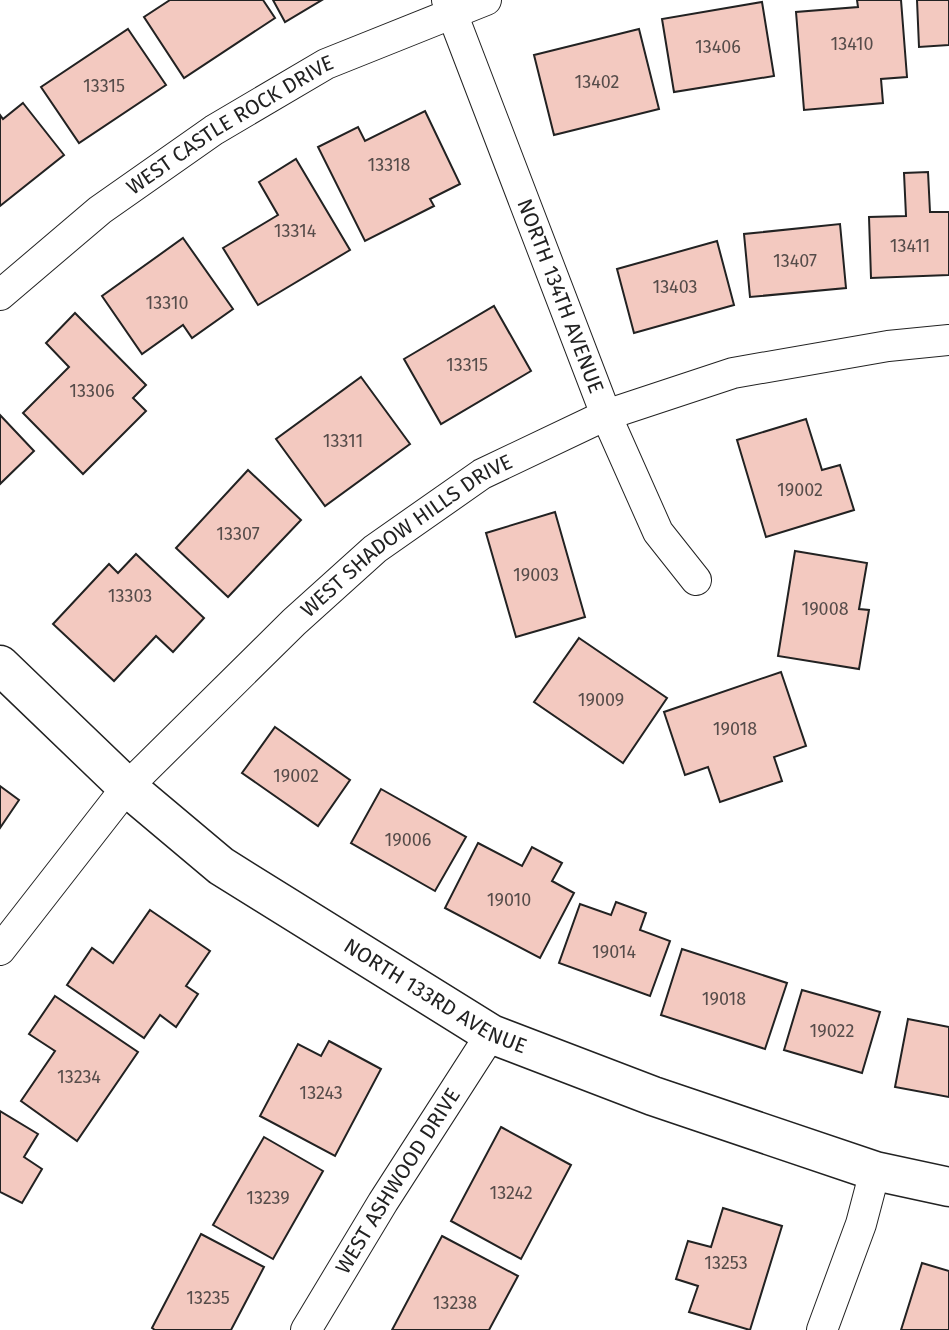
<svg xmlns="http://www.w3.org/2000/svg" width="949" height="1330" viewBox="0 0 949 1330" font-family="'Fira Sans',sans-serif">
<rect width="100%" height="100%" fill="#fff"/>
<g fill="#f3c9c0" stroke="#222" stroke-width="2">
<path d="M170,0H263L275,18L184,78L144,17Z"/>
<path d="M273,0H322L285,22Z"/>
<path d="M857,0H901L907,77L881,79L883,103L804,110L796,12L858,7Z"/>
<path d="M917,0H949V45L919,47Z"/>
<path d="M762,2L774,76L674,92L662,19Z"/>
<path d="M128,29L166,85L79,143L41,87Z"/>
<path d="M639,29L659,109L554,135L534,55Z"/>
<path d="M23,103L64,155L0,206V115L3,119Z"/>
<path d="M425,111L460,184L430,199L434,206L365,241L318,147L358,127L365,141Z"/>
<path d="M296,159L350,250L258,305L223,248L278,215L259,182Z"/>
<path d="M928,172L930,212H949V275L871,278L869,217L906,216L904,173Z"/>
<path d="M840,224L846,288L750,297L744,234Z"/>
<path d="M183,238L233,309L192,338L183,325L142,354L102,296Z"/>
<path d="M717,241L734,305L634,333L617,269Z"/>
<path d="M494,306L531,371L441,424L404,359Z"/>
<path d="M75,313L146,385L133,398L146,411L83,474L23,413L69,367L46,343Z"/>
<path d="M361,377L410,444L325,506L276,439Z"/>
<path d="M0,415L34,451L0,484Z"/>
<path d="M806,419L822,470L840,465L854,510L766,537L737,440Z"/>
<path d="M248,470L301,520L228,597L176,548Z"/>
<path d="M555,512L585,617L516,637L486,533Z"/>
<path d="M795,551L867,563L859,609L869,610L859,669L778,656Z"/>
<path d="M136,554L204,618L173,652L156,636L114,681L53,624L109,564L118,573Z"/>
<path d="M579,638L667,698L623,763L534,702Z"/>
<path d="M781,672L806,746L774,757L782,781L720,802L708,767L685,775L664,712Z"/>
<path d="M275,727L350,780L318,826L242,773Z"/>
<path d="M0,786L19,800L0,828Z"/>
<path d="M381,789L466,837L435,891L351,843Z"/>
<path d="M478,843L522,866L532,847L562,863L552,881L574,893L540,958L445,908Z"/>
<path d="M616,902L646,913L640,930L670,941L650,996L559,963L580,904L611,915Z"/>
<path d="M150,910L210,951L186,986L198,994L176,1027L160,1015L144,1038L67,985L92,948L113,963Z"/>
<path d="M682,949L787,983L765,1049L661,1015Z"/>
<path d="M802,990L880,1012L862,1073L784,1050Z"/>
<path d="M55,996L138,1052L77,1141L21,1101L55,1051L29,1034Z"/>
<path d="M908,1019L949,1027V1097L895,1087Z"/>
<path d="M329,1041L381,1069L335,1156L260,1116L298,1044L321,1056Z"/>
<path d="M0,1111L38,1134L24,1157L42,1169L22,1203L0,1192Z"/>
<path d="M501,1127L571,1165L521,1259L451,1221Z"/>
<path d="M264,1137L323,1171L273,1259L213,1225Z"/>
<path d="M723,1208L782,1226L750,1330L689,1312L698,1286L676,1279L688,1241L711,1247Z"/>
<path d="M201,1234L264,1267L231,1330H155L152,1328Z"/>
<path d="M442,1236L518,1276L489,1330H392Z"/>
<path d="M922,1263L949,1271V1330H901Z"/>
</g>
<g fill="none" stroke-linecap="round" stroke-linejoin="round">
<defs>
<g id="minor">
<path id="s1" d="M447,0L606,415L658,532L696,580"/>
<path id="s2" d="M0,295L100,210L214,130L326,64L486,0"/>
<path id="s3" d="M0,950L127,787L294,622L375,549L482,474L606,415L733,373L888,346L949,340"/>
<path id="s4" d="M306,1330L383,1202L491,1034"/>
<path d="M822,1330L861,1224L875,1171"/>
</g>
<g id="tertiary">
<path id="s5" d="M0,665L127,787L221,866L491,1034L653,1096L875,1171L949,1187"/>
</g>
</defs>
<use href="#minor" stroke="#222" stroke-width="32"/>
<use href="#tertiary" stroke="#222" stroke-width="41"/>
<use href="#minor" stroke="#fff" stroke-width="30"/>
<use href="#tertiary" stroke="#fff" stroke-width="38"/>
</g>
<g text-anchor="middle" stroke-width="5" stroke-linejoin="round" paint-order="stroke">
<g font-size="18" fill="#564c4a">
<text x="852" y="50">13410</text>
<text x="718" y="53">13406</text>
<text x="597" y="88">13402</text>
<text x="104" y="92">13315</text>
<text x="389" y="171">13318</text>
<text x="295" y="237">13314</text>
<text x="910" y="252">13411</text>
<text x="795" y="267">13407</text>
<text x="675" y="293">13403</text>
<text x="167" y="309">13310</text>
<text x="467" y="371">13315</text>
<text x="92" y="397">13306</text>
<text x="343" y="447">13311</text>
<text x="800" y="496">19002</text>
<text x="238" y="540">13307</text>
<text x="536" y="581">19003</text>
<text x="130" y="602">13303</text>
<text x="825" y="615">19008</text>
<text x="601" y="706">19009</text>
<text x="735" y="735">19018</text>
<text x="296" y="782">19002</text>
<text x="408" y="846">19006</text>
<text x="509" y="906">19010</text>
<text x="614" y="958">19014</text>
<text x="724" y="1005">19018</text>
<text x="832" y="1037">19022</text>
<text x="79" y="1083">13234</text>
<text x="321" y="1099">13243</text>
<text x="511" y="1199">13242</text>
<text x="268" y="1204">13239</text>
<text x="726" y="1269">13253</text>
<text x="208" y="1304">13235</text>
<text x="455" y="1309">13238</text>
</g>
<g font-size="21" fill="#222" stroke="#fff">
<text dy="7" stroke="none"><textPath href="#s2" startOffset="287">WEST CASTLE ROCK DRIVE</textPath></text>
<text dy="7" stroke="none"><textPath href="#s1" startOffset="317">NORTH 134TH AVENUE</textPath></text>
<text dy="7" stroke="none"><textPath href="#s3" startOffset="584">WEST SHADOW HILLS DRIVE</textPath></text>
<text dy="7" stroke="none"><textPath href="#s5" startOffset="550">NORTH 133RD AVENUE</textPath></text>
<text dy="7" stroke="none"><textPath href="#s4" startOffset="175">WEST ASHWOOD DRIVE</textPath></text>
</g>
</g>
</svg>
